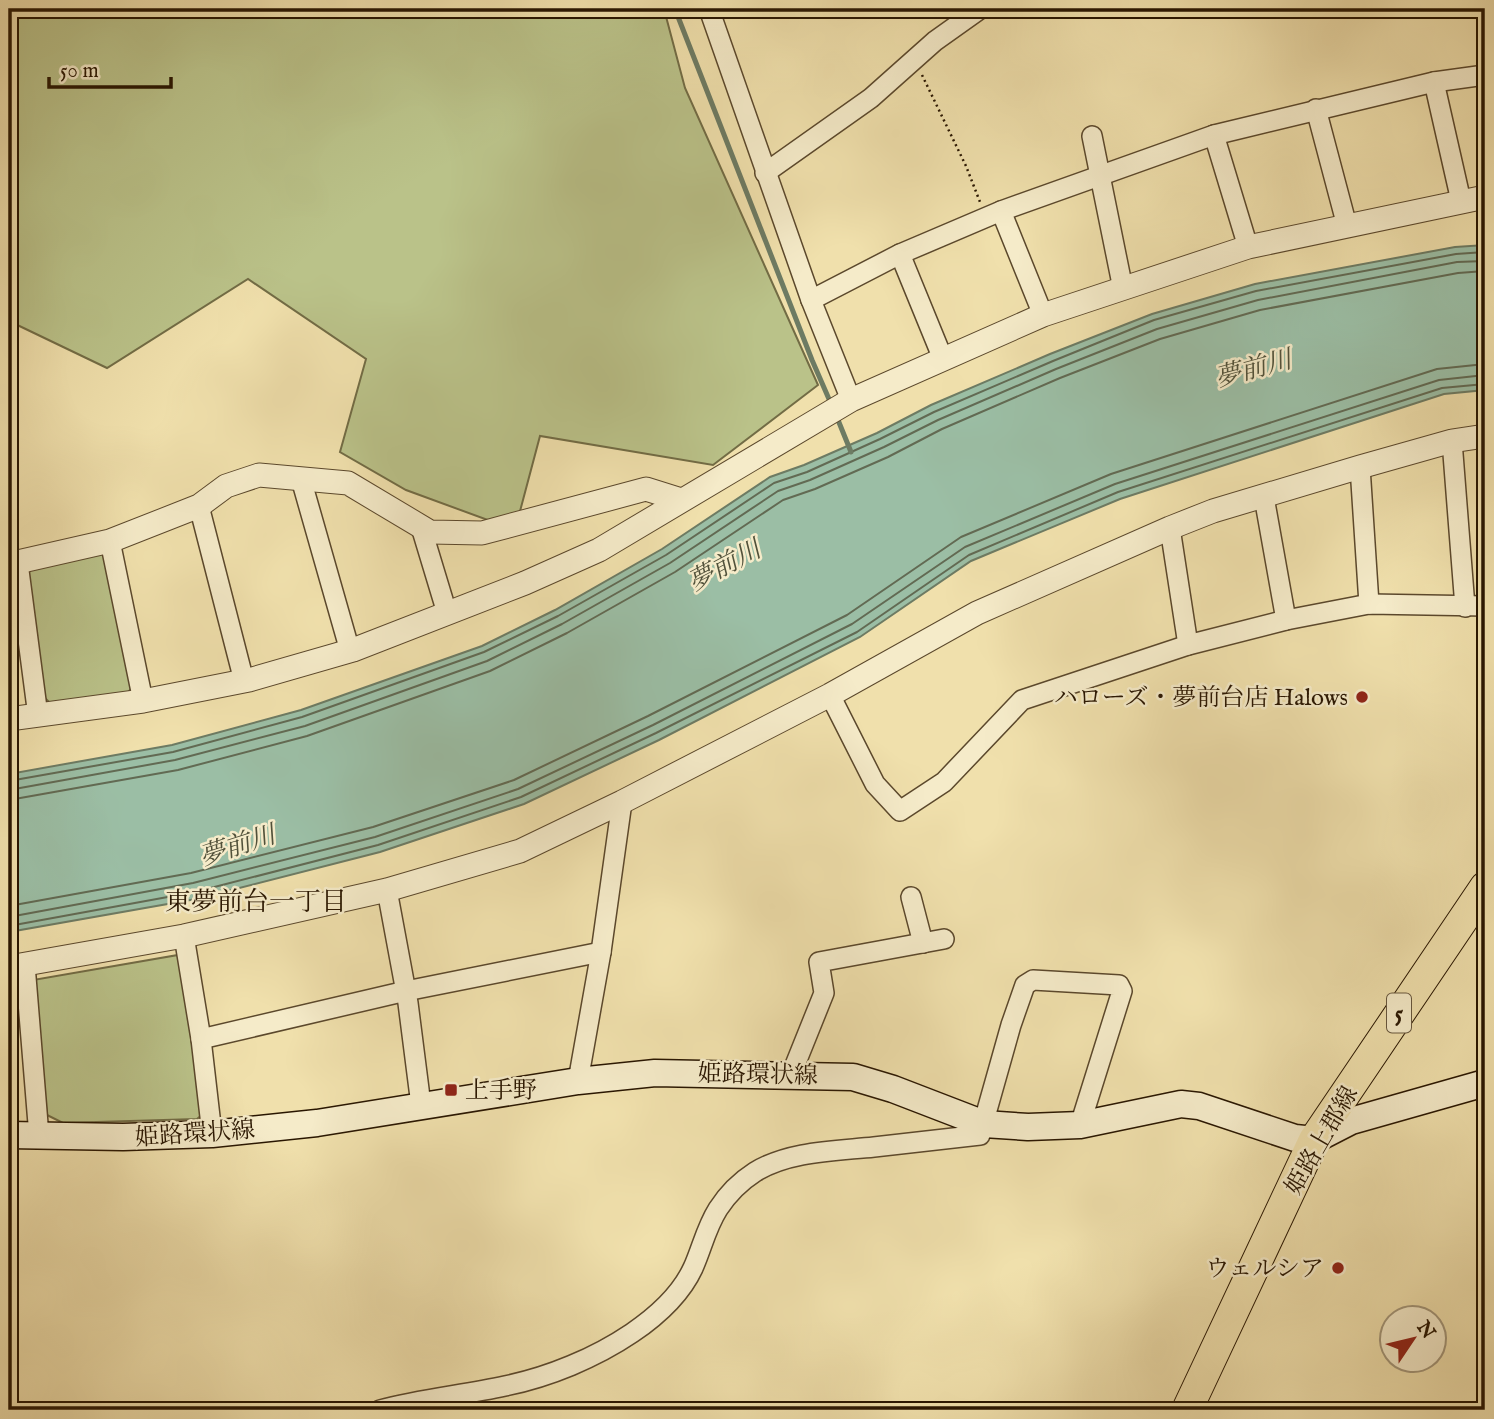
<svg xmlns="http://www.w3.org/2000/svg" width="1494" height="1419" viewBox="0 0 1494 1419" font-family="'IM FELL English','Noto Serif JP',serif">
<rect width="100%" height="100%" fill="#f0e0ac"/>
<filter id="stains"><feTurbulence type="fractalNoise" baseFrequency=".00286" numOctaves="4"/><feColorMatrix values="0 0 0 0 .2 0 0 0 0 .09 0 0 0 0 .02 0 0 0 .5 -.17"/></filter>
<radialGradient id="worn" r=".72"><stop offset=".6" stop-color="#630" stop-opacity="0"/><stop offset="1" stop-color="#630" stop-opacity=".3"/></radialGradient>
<g fill="#bac289" stroke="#726c45" stroke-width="2">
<path d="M9,9H664L685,88L818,385L713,465L540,436L515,530L406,490L340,452L366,359L248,279L107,368L9,321Z"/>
<path d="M98,551L106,556L132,687L127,694L53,706L44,697L27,576L32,567Z"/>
<path d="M178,955L204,1113L197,1119L63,1123L47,1115L33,980Z"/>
</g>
<path fill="#9bbea5" stroke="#6d7b63" stroke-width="2" d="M1485,245V390L1444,394L1120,499L971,561L860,637L659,740L524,804L380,852L196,899L9,932V774L172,745L301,710L482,646L555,610L662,549L770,477L804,465L877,433L931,405L1050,354L1152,314L1255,284L1455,247Z"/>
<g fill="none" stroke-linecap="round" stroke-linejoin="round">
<g stroke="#626a53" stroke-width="2">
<path d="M9,781L173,752L302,717L484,652L558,616L666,555L774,483L807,472L880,439L934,412L1053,361L1154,320L1256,291L1456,254L1485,252"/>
<path d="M9,790L175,760L305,726L487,661L562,624L670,563L778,491L810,480L884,447L938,420L1056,369L1157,329L1258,300L1457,262L1485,261"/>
<path d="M9,800L178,770L307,736L490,671L567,633L675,572L783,500L815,489L888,457L942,429L1060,378L1160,339L1260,310L1458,273L1485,271"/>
<path d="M9,906L191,873L373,827L514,780L648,716L847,615L961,537L1111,474L1437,369L1485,364"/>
<path d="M9,917L193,883L375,837L518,789L653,725L852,624L965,547L1115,484L1439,380L1485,375"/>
<path d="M9,926L195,892L378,845L521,797L656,733L857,632L969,555L1118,492L1442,388L1485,384"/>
</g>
<g stroke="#6d7b63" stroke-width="5">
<path d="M675,9L812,360L832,406"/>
<path d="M836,415L851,452"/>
</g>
<defs>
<g id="minor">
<path d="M709,9L811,300L851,400"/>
<path d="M1434,82L1461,201"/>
<path d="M1316,109L1347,226"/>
<path d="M1214,135L1248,247"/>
<path d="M1092,136L1123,289"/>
<path d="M765,173L871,98L935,41L980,9"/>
<path d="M1001,211L1043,315"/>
<path d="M900,254L943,359"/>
<path d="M811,300L900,254L1001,211L1214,135L1434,82L1485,75"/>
<path d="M1452,441L1465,607"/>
<path d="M1360,467L1369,604"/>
<path d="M301,479L350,651"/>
<path d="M1264,497L1286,620"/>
<path d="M199,506L244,681"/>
<path d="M421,527L447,613"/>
<path d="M1170,528L1188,645"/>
<path d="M110,541L143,701"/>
<path d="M18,563L38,716"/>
<path d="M830,695L875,784L900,811L944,782L1022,700L1188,645L1286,620L1369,604L1485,606"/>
<path d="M387,890L408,1003L421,1105"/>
<path d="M911,897L923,943"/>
<path d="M184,936L201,1039L212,1134"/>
<path d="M25,965L39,1136"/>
<path d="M201,1039L406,991L601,952"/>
<path d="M791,1075L824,993L819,962L944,939"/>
<path d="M578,1081L601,952L622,802"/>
<path d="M380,1410C421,1399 464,1395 505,1386C549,1377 595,1358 632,1333C657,1316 680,1296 693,1268C702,1248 706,1228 718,1209C727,1195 741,1181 755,1172C789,1151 836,1151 874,1147C909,1143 944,1139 980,1135L1011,1025L1025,985L1033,980L1119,985L1122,991L1080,1125"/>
</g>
<g id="tertiary">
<path d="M9,564L110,541L199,506L226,486L259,475L348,483L430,532L482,533L646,489L681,500"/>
<path d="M9,719L143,701L249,680L353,650L525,583L599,550L851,400L1043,315L1248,247L1485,197"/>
<path d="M9,967L184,936L387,890L520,851L622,802L830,695L977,613L1170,528L1213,511L1360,467L1452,441L1485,436"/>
</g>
<path id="secondary" d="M9,1135L123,1137L212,1134L317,1123L578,1081L655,1073L853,1077L893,1089L984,1124L1028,1127L1080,1125L1181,1104L1199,1106L1295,1138L1314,1140L1351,1121L1485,1083"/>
<path id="primary" d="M1187,1410L1314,1140L1485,887"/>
</defs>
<use href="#minor" stroke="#5b482c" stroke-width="22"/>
<use href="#tertiary" stroke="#5b482c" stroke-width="25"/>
<use href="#secondary" stroke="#291601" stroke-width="29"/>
<use href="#primary" stroke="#291601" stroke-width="32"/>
<path stroke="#291601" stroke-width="2.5" stroke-dasharray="2 3.5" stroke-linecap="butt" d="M922,75L966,166L980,202"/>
<use href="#minor" stroke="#f5ebc9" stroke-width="19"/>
<use href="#tertiary" stroke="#f5ebc9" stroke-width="23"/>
<use href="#secondary" stroke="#f5ebc9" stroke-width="26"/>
<use href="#primary" stroke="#f0e0ac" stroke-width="30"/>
</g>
<g fill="#8f2418" stroke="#f5ebc9" stroke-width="2.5">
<circle cx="1362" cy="697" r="7"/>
<rect x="444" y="1083" width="14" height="14" rx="3.5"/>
<circle cx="1338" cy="1268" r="7"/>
</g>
<g text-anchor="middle" stroke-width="5" stroke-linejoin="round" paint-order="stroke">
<rect fill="#f5ebc9" stroke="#66563d" stroke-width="2" x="1387" y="993.5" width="24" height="39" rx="5"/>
<g font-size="23" font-weight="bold" fill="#291601">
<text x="1399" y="1021">5</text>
</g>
<g font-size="24" fill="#291601" stroke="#f5ebc9" text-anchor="end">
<text x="1348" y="705">ハローズ・夢前台店 Halows</text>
<text x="465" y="1098" text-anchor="start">上手野</text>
<text x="1324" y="1276">ウェルシア</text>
</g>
<g font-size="24" fill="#291601" stroke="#f5ebc9">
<text transform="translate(758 1074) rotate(1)" y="8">姫路環状線</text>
<text transform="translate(195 1133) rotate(-4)" y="8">姫路環状線</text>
<text transform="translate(1321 1140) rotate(-60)" y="8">姫路上郡線</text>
</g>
<g font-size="26" font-style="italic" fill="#51513a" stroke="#f5ebc9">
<text transform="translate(1253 368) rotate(-15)" y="9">夢前川</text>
<text transform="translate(724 565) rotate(-28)" y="9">夢前川</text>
<text transform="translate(237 845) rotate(-18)" y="9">夢前川</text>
</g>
<g font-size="26" fill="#291601" stroke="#f5ebc9">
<text x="256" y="910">東夢前台一丁目</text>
</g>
</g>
<rect width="1494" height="1419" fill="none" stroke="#f0e0ac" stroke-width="35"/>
<rect x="10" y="10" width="1473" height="1398" fill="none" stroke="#291601" stroke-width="3.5"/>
<rect x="18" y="18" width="1459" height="1384" fill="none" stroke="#291601" stroke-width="2"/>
<g transform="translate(1413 1339) rotate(55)"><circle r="33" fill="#f5ebc9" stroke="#a39679" stroke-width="2"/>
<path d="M0-5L12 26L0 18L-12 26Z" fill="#8f2418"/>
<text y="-10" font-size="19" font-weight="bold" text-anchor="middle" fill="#291601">N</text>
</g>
<path d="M49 77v10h122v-10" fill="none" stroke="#291601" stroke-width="3.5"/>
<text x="60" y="77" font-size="21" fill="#291601" stroke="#f5ebc9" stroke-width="5" paint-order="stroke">50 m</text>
<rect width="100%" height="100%" filter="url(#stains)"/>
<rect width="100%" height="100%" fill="url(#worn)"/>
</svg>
